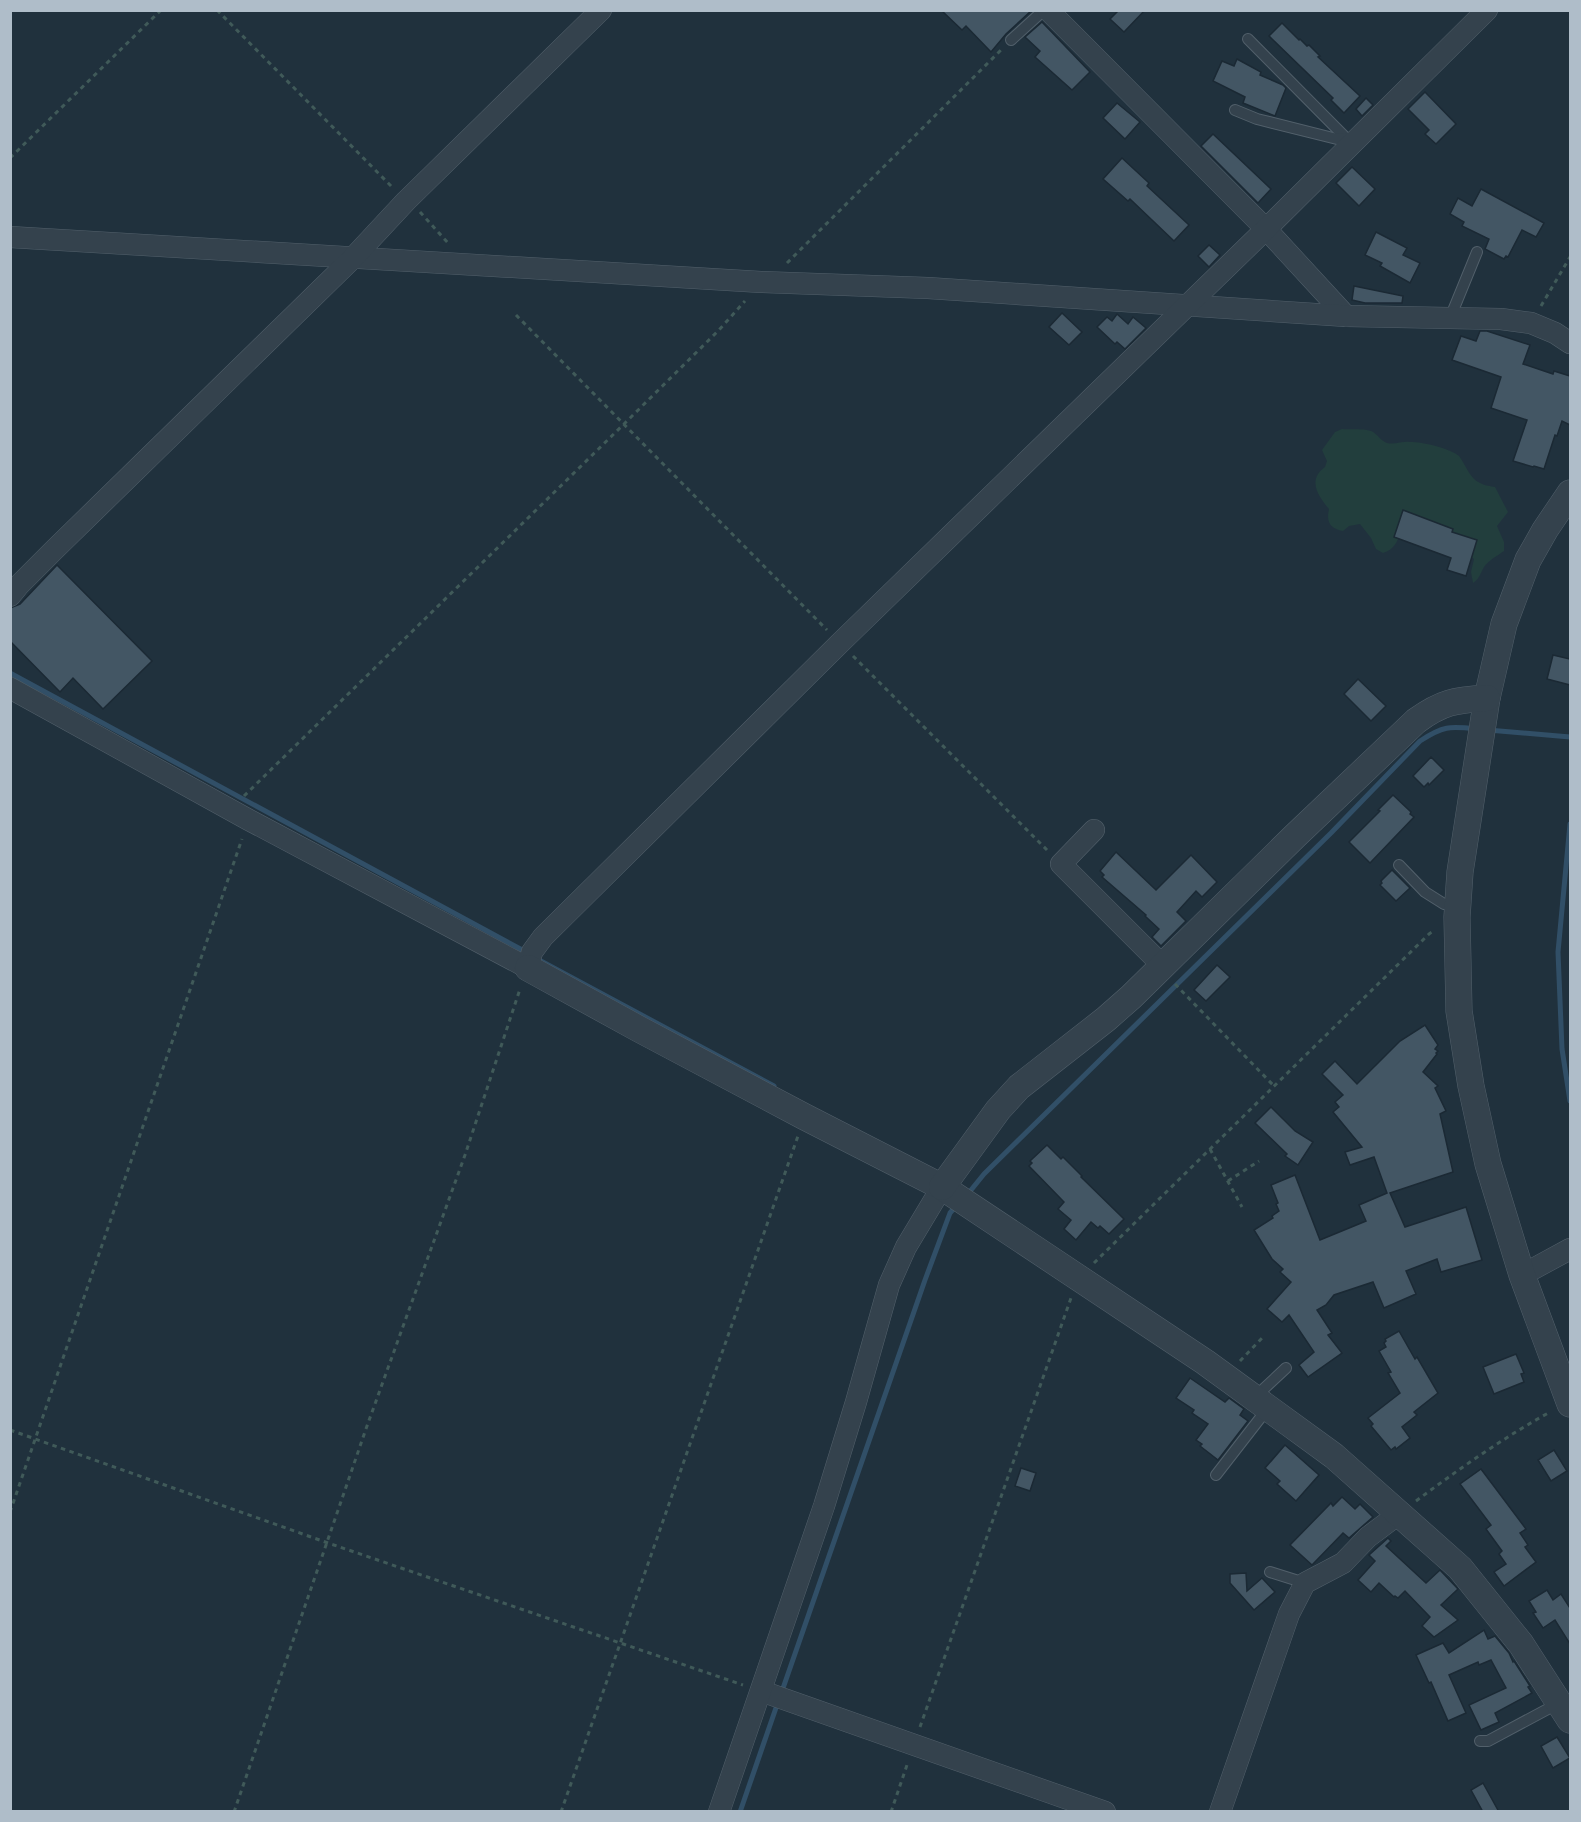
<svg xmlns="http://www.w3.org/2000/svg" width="1581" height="1822" viewBox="0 0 1581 1822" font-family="'Exo 2',sans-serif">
<rect width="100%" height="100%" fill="#20313d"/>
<path fill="#223e3d" d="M1342,429C1351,430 1366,428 1373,432C1378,435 1381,441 1387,443C1395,445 1403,441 1410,442C1423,442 1449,448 1459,456C1460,457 1463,462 1464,464C1473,480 1476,484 1495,487L1508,512L1497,526L1504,542V551C1497,556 1489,560 1484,567C1480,574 1480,578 1473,583L1471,572L1474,559L1459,548L1401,531C1398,541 1394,550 1383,553L1376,549L1371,538L1360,524L1349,526L1343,531C1330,529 1326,522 1329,509C1318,496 1307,480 1325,467L1327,461L1322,450L1335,432Z"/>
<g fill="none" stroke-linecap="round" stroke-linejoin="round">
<g stroke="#314f67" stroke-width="5">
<path d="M10,673L526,952"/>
<path d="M1488,730L1570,737"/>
<path d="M1570,824L1558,952L1562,1049L1570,1101"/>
<path d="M539,960L774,1086"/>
<path d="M967,1195L984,1174L1331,833L1420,741C1443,726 1449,726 1476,729"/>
<path d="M781,1694L925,1280L950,1213L956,1206"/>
<path d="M740,1812L778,1702"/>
</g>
</g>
<g fill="#435664" stroke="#1b2934" stroke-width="1.5">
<path d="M941,10H1032L1006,34L991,52L966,26L962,30Z"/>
<path d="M1119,10H1145L1124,32L1110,19Z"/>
<path d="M1042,22L1090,72L1072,90L1035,57L1040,51L1025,37Z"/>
<path d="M1282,23L1299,40L1300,39L1307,46L1309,45L1320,56L1318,57L1360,96L1344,113L1331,100L1333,98L1269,36Z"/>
<path d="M1237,59L1261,72L1260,75L1283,85L1286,88L1275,116L1243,103L1245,97L1213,81L1222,61L1234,66Z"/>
<path d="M1425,92L1456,124L1436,144L1425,134L1429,130L1408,109Z"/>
<path d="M1366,98L1373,105L1362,116L1356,109Z"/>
<path d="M1117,103L1140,122L1125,139L1103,118Z"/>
<path d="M1213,134L1271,189L1258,203L1201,146Z"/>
<path d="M1122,158L1149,183L1147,186L1189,225L1174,241L1130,199L1128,201L1103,179Z"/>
<path d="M1352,167L1375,189L1359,206L1336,183Z"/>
<path d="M1481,189L1544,223L1536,237L1522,230L1508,257L1506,256L1504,259L1485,249L1489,239L1462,226L1464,222L1450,214L1458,198L1472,206Z"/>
<path d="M1376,232L1407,248L1403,255L1420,263L1410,283L1380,266L1382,263L1365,255Z"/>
<path d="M1209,245L1220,255L1209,267L1198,256Z"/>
<path d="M1354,286L1403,296L1402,303H1365L1352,300Z"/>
<path d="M1062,313L1082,332L1069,345L1049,327Z"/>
<path d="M1117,314L1128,324L1133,317L1146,328L1125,349L1117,342L1115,344L1097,327L1107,317L1112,321Z"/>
<path d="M1480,331H1487L1530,345L1523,364L1553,374L1554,371L1570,376V425L1562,421L1557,436L1555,435L1544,469L1534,466L1533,467L1513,461L1527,420L1491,408L1501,377L1452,360L1461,336L1476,341Z"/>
<path d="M1403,510L1453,529L1452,532L1477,540L1466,576L1447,570L1451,558L1394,537Z"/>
<path d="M57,565L152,661L103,709L73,678L60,692L10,641V608L20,604Z"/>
<path d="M1553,655L1570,659V685L1547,679Z"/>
<path d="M1358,679L1386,706L1371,721L1344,694Z"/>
<path d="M1431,757L1444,770L1429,785L1428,783L1424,787L1413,776Z"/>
<path d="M1393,795L1411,812L1410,814L1414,817L1370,863L1349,842L1380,811L1378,810Z"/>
<path d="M1116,852L1156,890L1191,855L1217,882L1202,897L1196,891L1177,912L1186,921L1161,946L1152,937L1159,929L1145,916L1146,915L1102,877L1104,875L1100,871Z"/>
<path d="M1392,870L1410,888L1396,901L1380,885L1382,883L1381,881Z"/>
<path d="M1217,965L1230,977L1206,1001L1194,990Z"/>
<path d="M1425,1025L1438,1045L1435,1049L1438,1051L1436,1053L1437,1054L1423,1072L1438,1086L1435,1088L1446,1111L1440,1114L1453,1172L1390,1193L1405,1227L1466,1207L1482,1260L1441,1272L1437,1259L1406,1271L1416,1294L1384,1308L1373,1282L1334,1295L1326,1305L1317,1310L1332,1333L1328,1335L1342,1353L1308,1377L1299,1365L1314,1352L1289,1315L1282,1322L1267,1309L1291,1282L1280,1272L1283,1269L1272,1259L1254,1230L1273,1218L1272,1216L1279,1211L1276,1204L1278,1203L1271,1185L1295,1175L1320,1240L1366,1221L1359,1205L1387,1193L1374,1157L1350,1165L1345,1152L1362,1147L1333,1112L1339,1107L1335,1102L1343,1095L1322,1074L1335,1061L1357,1084L1400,1041Z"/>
<path d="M1271,1107L1295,1131L1313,1142L1298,1165L1285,1156L1287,1154L1255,1123Z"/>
<path d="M1047,1145L1061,1159L1063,1157L1082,1176L1081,1177L1124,1219L1109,1234L1100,1226L1098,1228L1091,1222L1076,1240L1064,1229L1071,1220L1058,1209L1064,1202L1029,1166L1032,1163L1030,1161Z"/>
<path d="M1399,1331L1415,1359L1417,1357L1438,1393L1414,1412L1417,1415L1402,1427L1410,1438L1396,1449L1395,1447L1391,1450L1371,1426L1373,1424L1368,1418L1400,1393L1388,1373L1391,1372L1379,1351L1386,1347L1384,1343L1386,1341L1385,1339Z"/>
<path d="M1516,1354L1524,1373L1521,1374L1524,1382L1494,1394L1483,1367Z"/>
<path d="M1190,1378L1225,1402L1229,1398L1244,1409L1240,1415L1248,1421L1218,1460L1200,1446L1202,1444L1196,1440L1208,1424L1192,1413L1194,1410L1176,1398Z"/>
<path d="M1285,1445L1319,1475L1296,1501L1277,1484L1280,1481L1265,1468Z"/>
<path d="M1554,1450L1567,1471L1551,1481L1538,1460Z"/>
<path d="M1021,1468L1036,1473L1030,1491L1015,1486Z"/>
<path d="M1481,1469L1526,1529L1520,1533L1528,1545L1525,1547L1536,1562L1504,1586L1494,1572L1506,1564L1499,1554L1502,1551L1486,1529L1491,1525L1460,1484Z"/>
<path d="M1342,1497L1355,1509L1360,1504L1373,1517L1349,1538L1343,1533L1312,1565L1290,1545L1331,1503L1333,1506Z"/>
<path d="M1388,1538L1391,1541L1386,1546L1426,1583L1440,1570L1458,1589L1441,1605L1458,1620L1434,1637L1422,1626L1430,1617L1405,1591L1398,1598L1395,1596L1394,1597L1379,1583L1371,1592L1358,1580L1375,1561L1369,1555Z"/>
<path d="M1246,1573L1247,1591L1262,1578L1275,1592L1254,1610L1230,1583V1574Z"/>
<path d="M1547,1590L1553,1600L1561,1594L1570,1608V1644L1555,1620L1543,1628L1533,1613L1536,1612L1529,1601Z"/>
<path d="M1484,1630L1488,1639L1495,1636L1509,1653L1513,1662L1514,1661L1530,1686L1528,1687L1532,1693L1495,1713L1499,1722L1481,1730L1469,1705L1506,1688L1491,1660L1479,1665L1478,1662L1449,1675L1466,1713L1448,1721L1431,1682L1429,1683L1416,1655L1443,1643L1449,1653Z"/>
<path d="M1557,1737L1570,1758L1553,1768L1541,1746Z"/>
<path d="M1483,1783L1499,1812H1483L1471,1790Z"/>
</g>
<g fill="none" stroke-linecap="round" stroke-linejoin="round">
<defs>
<g id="service">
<path d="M1248,39L1352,144"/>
<path d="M1011,40L1044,10"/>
<path d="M1235,110L1257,119L1337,139L1345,138"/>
<path d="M1450,318L1477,252"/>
<path d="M1399,865L1425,892L1444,904L1458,906"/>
<path d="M1255,1397L1286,1368"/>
<path d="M1216,1475L1268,1408"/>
<path d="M1270,1572L1305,1583"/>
<path d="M1480,1741H1488L1559,1703"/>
</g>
<g id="minor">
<path d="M1048,10L1266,229L1346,316"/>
<path d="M10,237L761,282L928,288L1346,316L1501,319L1531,323L1555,333L1570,343"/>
<path d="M10,596L19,585L54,550L352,259L406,201L601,10"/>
<path d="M10,688L249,820L528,968L532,952L543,937L840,643L1266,229L1487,10"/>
<path d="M1094,830L1061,864L1162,965"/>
<path d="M1522,1275L1570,1249"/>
<path d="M761,1691L1105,1812"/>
<path d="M719,1812L824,1506L856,1402L889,1285L906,1247L942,1187"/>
<path d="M1220,1812L1289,1614L1305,1583L1343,1563L1368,1537L1400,1513"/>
</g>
<g id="tertiary">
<path d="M1570,493L1545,530L1528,560L1504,624L1487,698L1460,872L1457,917L1459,1011L1471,1086L1488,1164L1522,1275L1570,1404"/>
<path d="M528,968L639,1029L805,1117L942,1187L1205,1362L1334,1456L1460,1568L1521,1644L1570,1720"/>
<path d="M942,1187L998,1110L1019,1087L1106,1019L1131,997L1295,836L1416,721C1442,702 1455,700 1487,698"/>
</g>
</defs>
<use href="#service" stroke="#52606b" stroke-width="12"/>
<use href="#minor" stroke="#52606b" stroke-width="22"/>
<use href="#tertiary" stroke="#52606b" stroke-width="27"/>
<g stroke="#405a59" stroke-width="3" stroke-dasharray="4.5 4.5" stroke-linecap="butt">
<path d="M217,10L393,188"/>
<path d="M10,158L161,10"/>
<path d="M420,212L448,243"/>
<path d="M787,263L1002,49"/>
<path d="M1541,306L1570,257"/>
<path d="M516,315L827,630"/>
<path d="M853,656L1047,850"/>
<path d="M244,796L624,424L719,330L745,301"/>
<path d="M1175,984L1274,1086"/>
<path d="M1210,1149L1242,1207"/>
<path d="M1228,1181L1259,1161"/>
<path d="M1094,1263L1429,934L1435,930"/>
<path d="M1240,1361L1264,1336"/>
<path d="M10,1430L328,1543L743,1685"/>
<path d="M1416,1501C1459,1469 1503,1438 1550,1412"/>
<path d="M10,1512L242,839"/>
<path d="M920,1727L1071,1298"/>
<path d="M234,1812L367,1426L465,1155L520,989"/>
<path d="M561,1812L798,1136"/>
<path d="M891,1812L908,1762"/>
</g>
<use href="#service" stroke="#34424d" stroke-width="10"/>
<use href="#minor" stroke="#34424d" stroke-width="21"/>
<use href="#tertiary" stroke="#34424d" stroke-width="26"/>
</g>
<rect width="1581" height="1822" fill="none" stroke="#afbdc9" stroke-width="24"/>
</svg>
